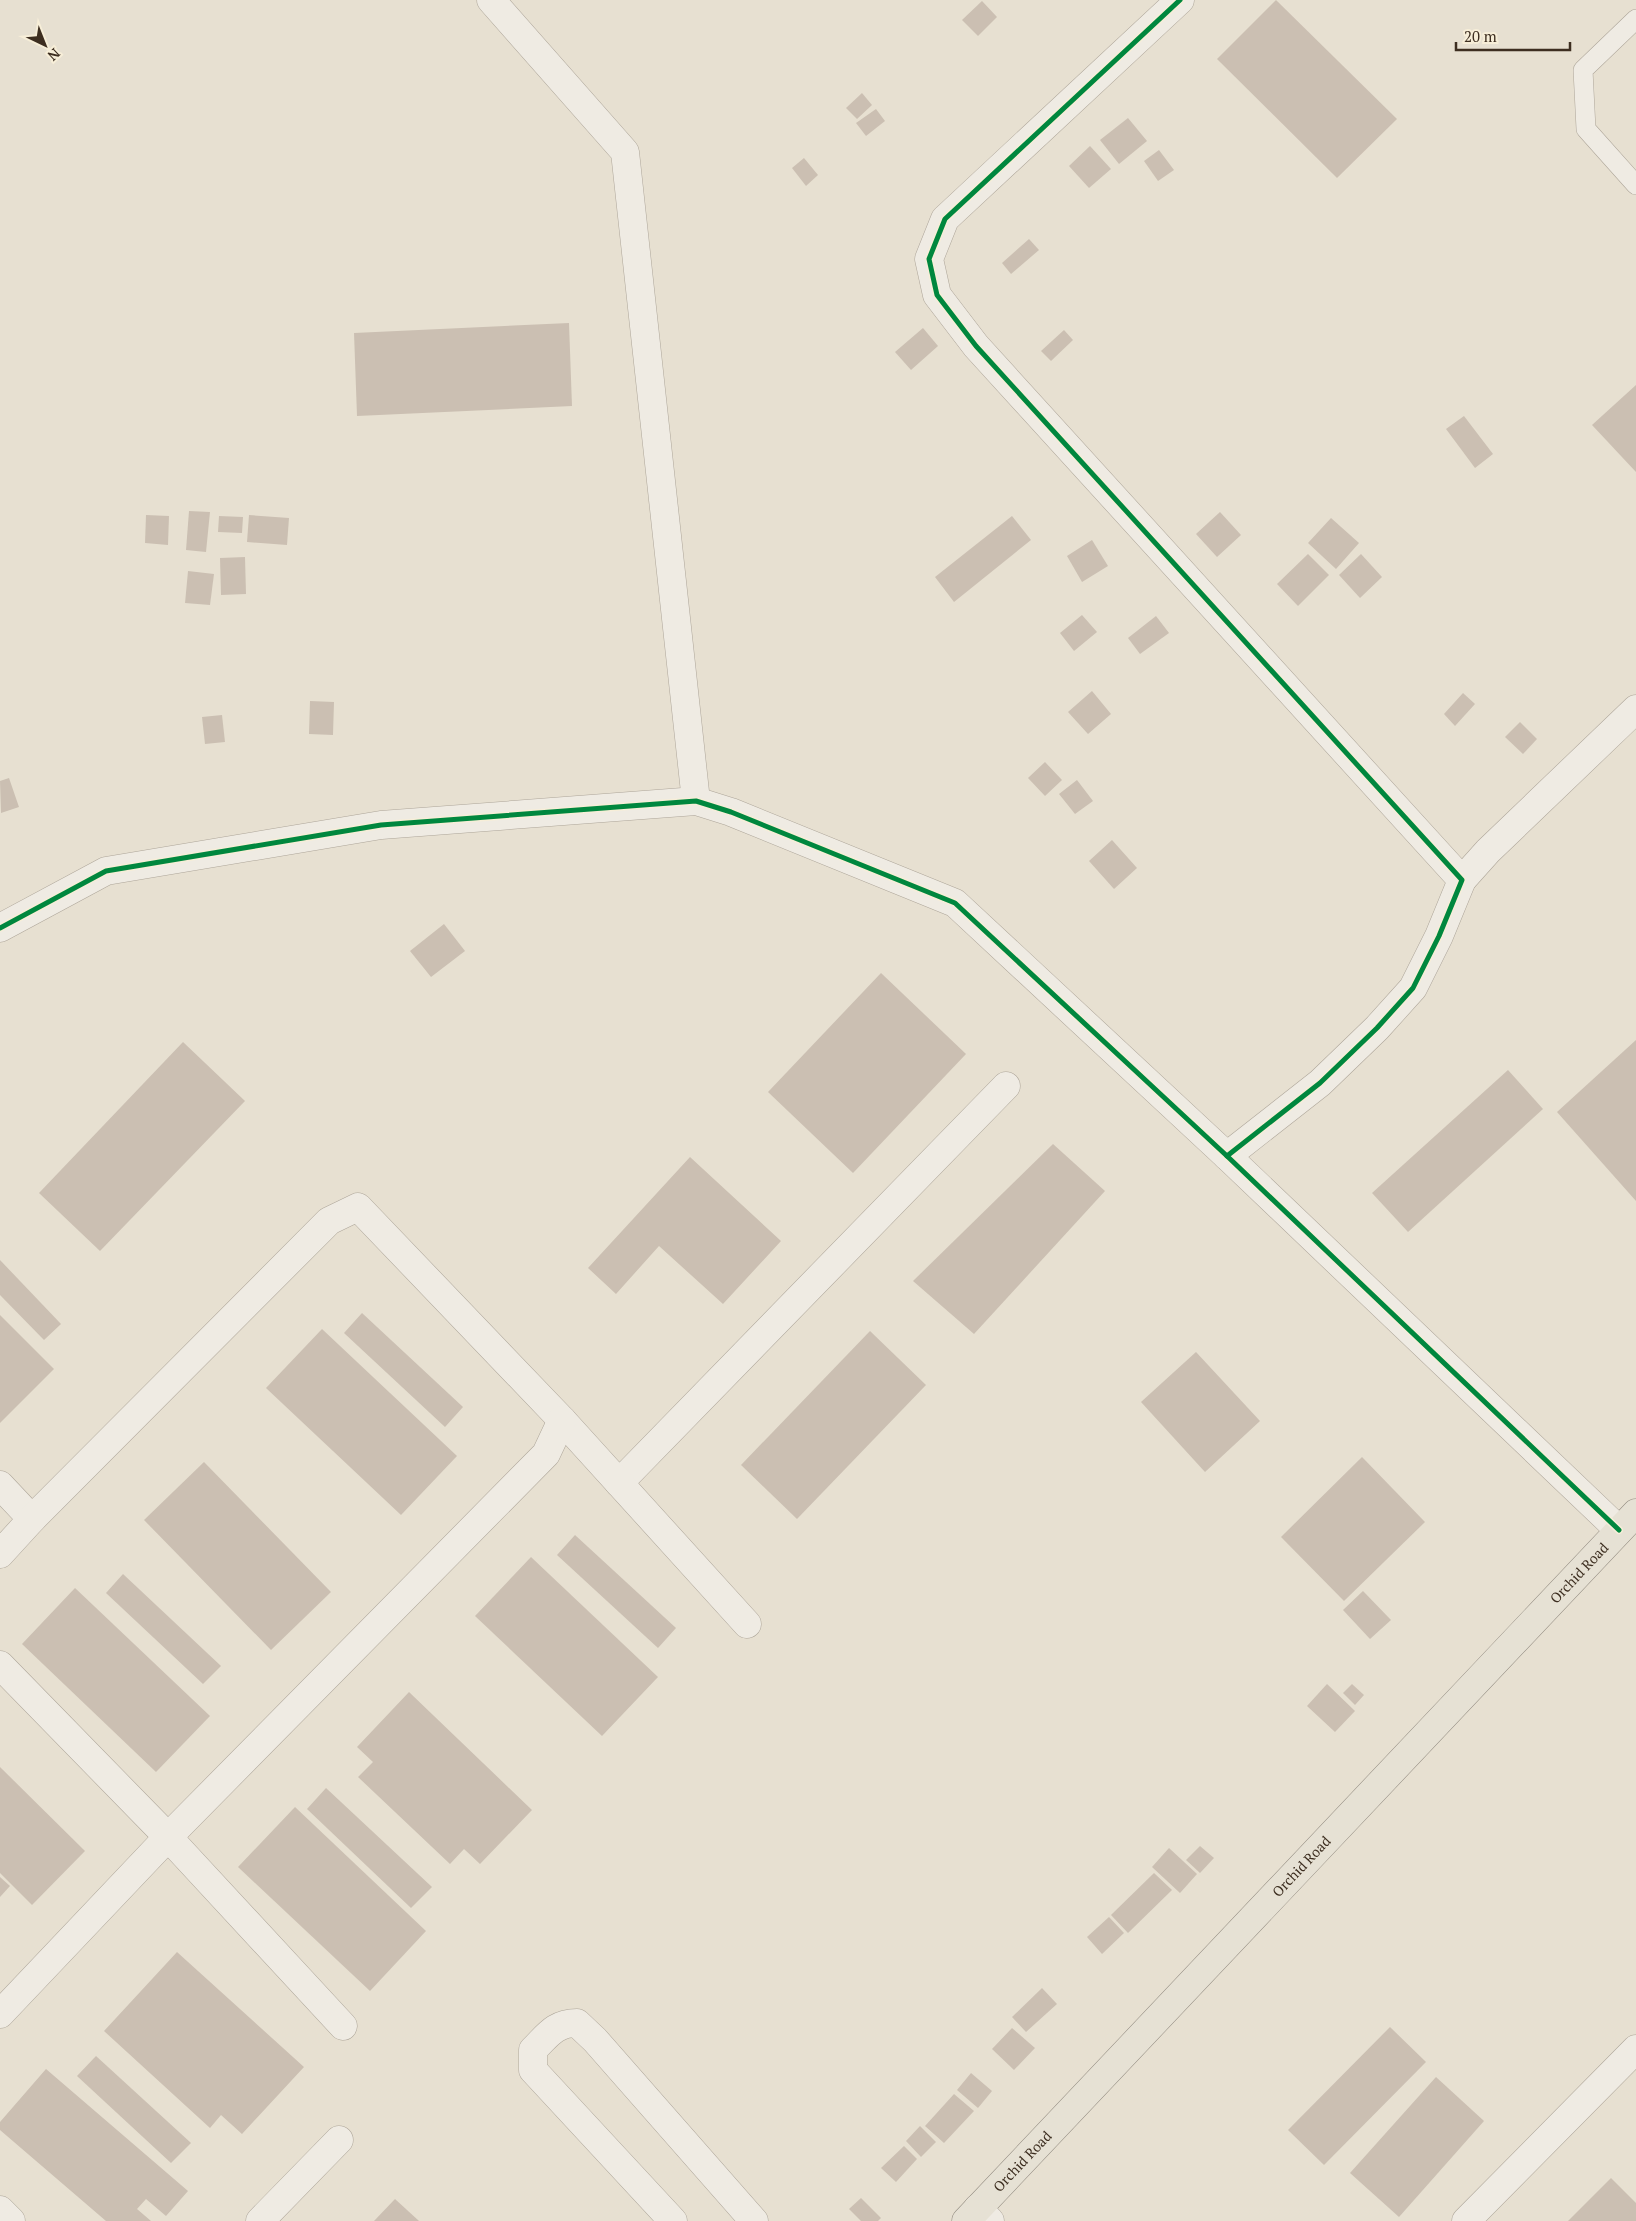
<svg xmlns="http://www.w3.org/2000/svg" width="1636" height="2221" viewBox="0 0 1636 2221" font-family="'PT Serif',serif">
<rect width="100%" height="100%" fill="#e7e0d1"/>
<g fill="#cbbfb2">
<path d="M1276,0L1397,119L1337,178L1217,59Z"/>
<path d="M982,1L997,17L978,36L962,20Z"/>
<path d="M862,93L872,105L857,119L846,108Z"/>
<path d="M876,109L885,121L866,136L856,123Z"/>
<path d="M1128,118L1147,141L1119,164L1100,140Z"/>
<path d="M1090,146L1111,169L1089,188L1069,166Z"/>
<path d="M1159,150L1174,170L1158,181L1144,161Z"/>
<path d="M804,158L818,175L806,186L792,168Z"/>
<path d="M1029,239L1039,250L1011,274L1002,263Z"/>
<path d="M569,323L572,406L357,416L354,333Z"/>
<path d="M923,328L938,346L911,370L895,352Z"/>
<path d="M1064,330L1073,340L1051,361L1041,351Z"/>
<path d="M1636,385V472L1592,425Z"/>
<path d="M1464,416L1493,454L1475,468L1446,429Z"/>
<path d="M189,511L210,512L206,552L186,550Z"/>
<path d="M1220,512L1241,535L1217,557L1196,534Z"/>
<path d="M146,515L169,516L168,545L145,543Z"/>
<path d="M249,515L289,518L287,545L247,542Z"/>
<path d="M219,516L243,517L242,533L218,532Z"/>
<path d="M1012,516L1031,540L954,602L935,577Z"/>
<path d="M1331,518L1359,543L1336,569L1308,543Z"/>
<path d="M1092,540L1108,566L1082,582L1067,556Z"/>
<path d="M1308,554L1329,575L1298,606L1277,584Z"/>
<path d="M1361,554L1382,577L1360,598L1339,575Z"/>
<path d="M245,557L246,594L221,595L220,558Z"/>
<path d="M188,571L214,574L210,605L185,603Z"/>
<path d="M1082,615L1097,632L1074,651L1060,633Z"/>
<path d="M1156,616L1169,633L1140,654L1128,638Z"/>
<path d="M1092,691L1111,714L1088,734L1068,712Z"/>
<path d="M1463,693L1475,704L1455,726L1444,714Z"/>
<path d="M310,701L334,702L333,735L309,734Z"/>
<path d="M222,715L225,742L205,744L202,717Z"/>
<path d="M1520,722L1537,739L1523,754L1505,737Z"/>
<path d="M1045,762L1062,780L1045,796L1028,778Z"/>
<path d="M9,778L19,807L1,813L0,781Z"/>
<path d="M1077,780L1093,801L1075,814L1059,794Z"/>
<path d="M1112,840L1137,868L1114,889L1089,861Z"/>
<path d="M444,924L465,951L431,977L410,951Z"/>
<path d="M881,973L966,1054L853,1173L768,1092Z"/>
<path d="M1636,1040V1201L1557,1112Z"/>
<path d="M183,1042L245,1101L100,1251L39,1193Z"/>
<path d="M1508,1070L1543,1109L1408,1232L1372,1193Z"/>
<path d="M1053,1144L1105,1191L974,1334L913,1281Z"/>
<path d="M690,1157L781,1241L723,1304L659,1246L616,1294L588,1268Z"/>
<path d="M0,1260L61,1324L44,1340L0,1295Z"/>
<path d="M362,1313L463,1407L445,1427L344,1333Z"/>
<path d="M0,1315L54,1369L0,1423Z"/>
<path d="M322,1329L457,1456L401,1515L266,1388Z"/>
<path d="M870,1331L926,1385L797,1519L741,1465Z"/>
<path d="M1196,1352L1260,1421L1205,1472L1141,1402Z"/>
<path d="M1362,1457L1425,1522L1344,1601L1281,1537Z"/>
<path d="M204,1462L331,1592L271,1650L144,1520Z"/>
<path d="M575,1535L676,1628L658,1648L557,1555Z"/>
<path d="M531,1557L658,1677L602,1736L475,1616Z"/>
<path d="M123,1574L221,1666L203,1684L106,1593Z"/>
<path d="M75,1588L210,1716L156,1772L22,1644Z"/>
<path d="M1363,1591L1391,1620L1370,1639L1343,1610Z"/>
<path d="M1327,1684L1355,1711L1335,1732L1307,1706Z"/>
<path d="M1352,1684L1364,1695L1355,1705L1343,1693Z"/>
<path d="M409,1692L532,1810L480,1864L464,1849L450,1864L358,1777L373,1762L357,1747Z"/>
<path d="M0,1767L85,1851L32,1905L0,1873Z"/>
<path d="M326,1788L432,1887L411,1908L307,1809Z"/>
<path d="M295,1807L426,1931L370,1991L238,1867Z"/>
<path d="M1200,1846L1214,1858L1200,1873L1186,1860Z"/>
<path d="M1169,1848L1197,1874L1180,1893L1152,1867Z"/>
<path d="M1154,1873L1172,1890L1128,1933L1111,1915Z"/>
<path d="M0,1877L10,1886L0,1897Z"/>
<path d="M1109,1917L1124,1933L1102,1954L1087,1937Z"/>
<path d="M177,1952L304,2067L242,2134L221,2115L210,2128L104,2031Z"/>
<path d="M1042,1988L1057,2004L1026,2032L1012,2017Z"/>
<path d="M1390,2027L1426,2062L1324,2165L1288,2130Z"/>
<path d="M1012,2028L1035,2048L1014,2070L992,2049Z"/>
<path d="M96,2056L191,2143L171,2163L77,2076Z"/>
<path d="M46,2069L188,2191L166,2216L146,2199L137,2209L151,2221H106L0,2130V2122Z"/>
<path d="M971,2073L992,2091L978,2108L957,2090Z"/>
<path d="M1436,2077L1484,2121L1399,2217L1350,2173Z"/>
<path d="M954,2094L974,2111L944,2143L925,2126Z"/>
<path d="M920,2126L936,2142L921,2157L906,2141Z"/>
<path d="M904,2146L917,2159L896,2182L881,2168Z"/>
<path d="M1611,2178L1636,2203V2221H1568Z"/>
<path d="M861,2198L881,2218L878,2221H861L849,2209Z"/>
<path d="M395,2199L419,2221H374Z"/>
</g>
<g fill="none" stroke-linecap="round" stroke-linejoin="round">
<defs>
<path id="lane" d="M1636,19L1583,70L1586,129L1636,185"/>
<g id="street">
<path d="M491,0L625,152L696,801"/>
<path d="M1180,0L945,219L929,259L937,295L976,346L1462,880L1439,936L1413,988L1377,1028L1320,1083L1227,1156"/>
<path d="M1462,880L1488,851L1636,709"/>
<path d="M0,928L106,871L381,825L696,801L731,812L955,903L1227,1156L1619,1530"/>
<path d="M619,1483L1006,1086"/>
<path d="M0,1485L32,1519"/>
<path d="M0,1554L32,1519L329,1221L358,1207L562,1420L747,1624"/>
<path d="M0,1665L168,1837L343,2026"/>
<path d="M0,2014L168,1837L546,1454L562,1420"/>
<path d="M978,2208L990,2221"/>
<path d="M0,2210L11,2221"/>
<path d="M260,2221L339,2140"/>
<path d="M673,2221L533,2070V2050C548,2035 555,2023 577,2023L595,2040L754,2221"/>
<path d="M1466,2221L1636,2049"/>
</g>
<g id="primary">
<path id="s1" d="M966,2221L1636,1513"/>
</g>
</defs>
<use href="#lane" stroke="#ada599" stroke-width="20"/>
<use href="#street" stroke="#ada599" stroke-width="29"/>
<use href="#primary" stroke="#928b80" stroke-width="29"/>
<use href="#lane" stroke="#efebe3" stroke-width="19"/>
<use href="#street" stroke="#efebe3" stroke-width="28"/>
<use href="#primary" stroke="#e6e1d4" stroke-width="28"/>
<defs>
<g id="cycleway">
<path d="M1180,0L945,219L929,259L937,295L976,346L1462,880L1439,936L1413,988L1377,1028L1320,1083L1227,1156"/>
<path d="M0,928L106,871L381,825L696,801L731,812L955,903L1227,1156L1619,1530"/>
</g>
</defs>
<use href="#cycleway" stroke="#f7eed8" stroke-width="8"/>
<use href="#cycleway" stroke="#00873e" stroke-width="5"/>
</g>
<g text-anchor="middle" stroke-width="4" stroke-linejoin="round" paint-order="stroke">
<g font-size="14" fill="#3d2e20" stroke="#f7eed8">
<text dy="5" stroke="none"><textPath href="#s1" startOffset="892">Orchid Road</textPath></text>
<text dy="5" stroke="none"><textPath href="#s1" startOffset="488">Orchid Road</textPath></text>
<text dy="5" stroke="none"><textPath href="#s1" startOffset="82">Orchid Road</textPath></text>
</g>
</g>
<g transform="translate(45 45) rotate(137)" stroke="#f7eed8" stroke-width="4" paint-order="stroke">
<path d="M0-4L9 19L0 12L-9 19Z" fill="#3d2e20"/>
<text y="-8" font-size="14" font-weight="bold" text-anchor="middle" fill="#3d2e20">N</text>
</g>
<path d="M1456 42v8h114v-8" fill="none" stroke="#3d2e20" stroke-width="2.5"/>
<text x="1464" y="42" font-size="15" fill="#3d2e20" stroke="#f7eed8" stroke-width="4" paint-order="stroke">20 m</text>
</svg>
